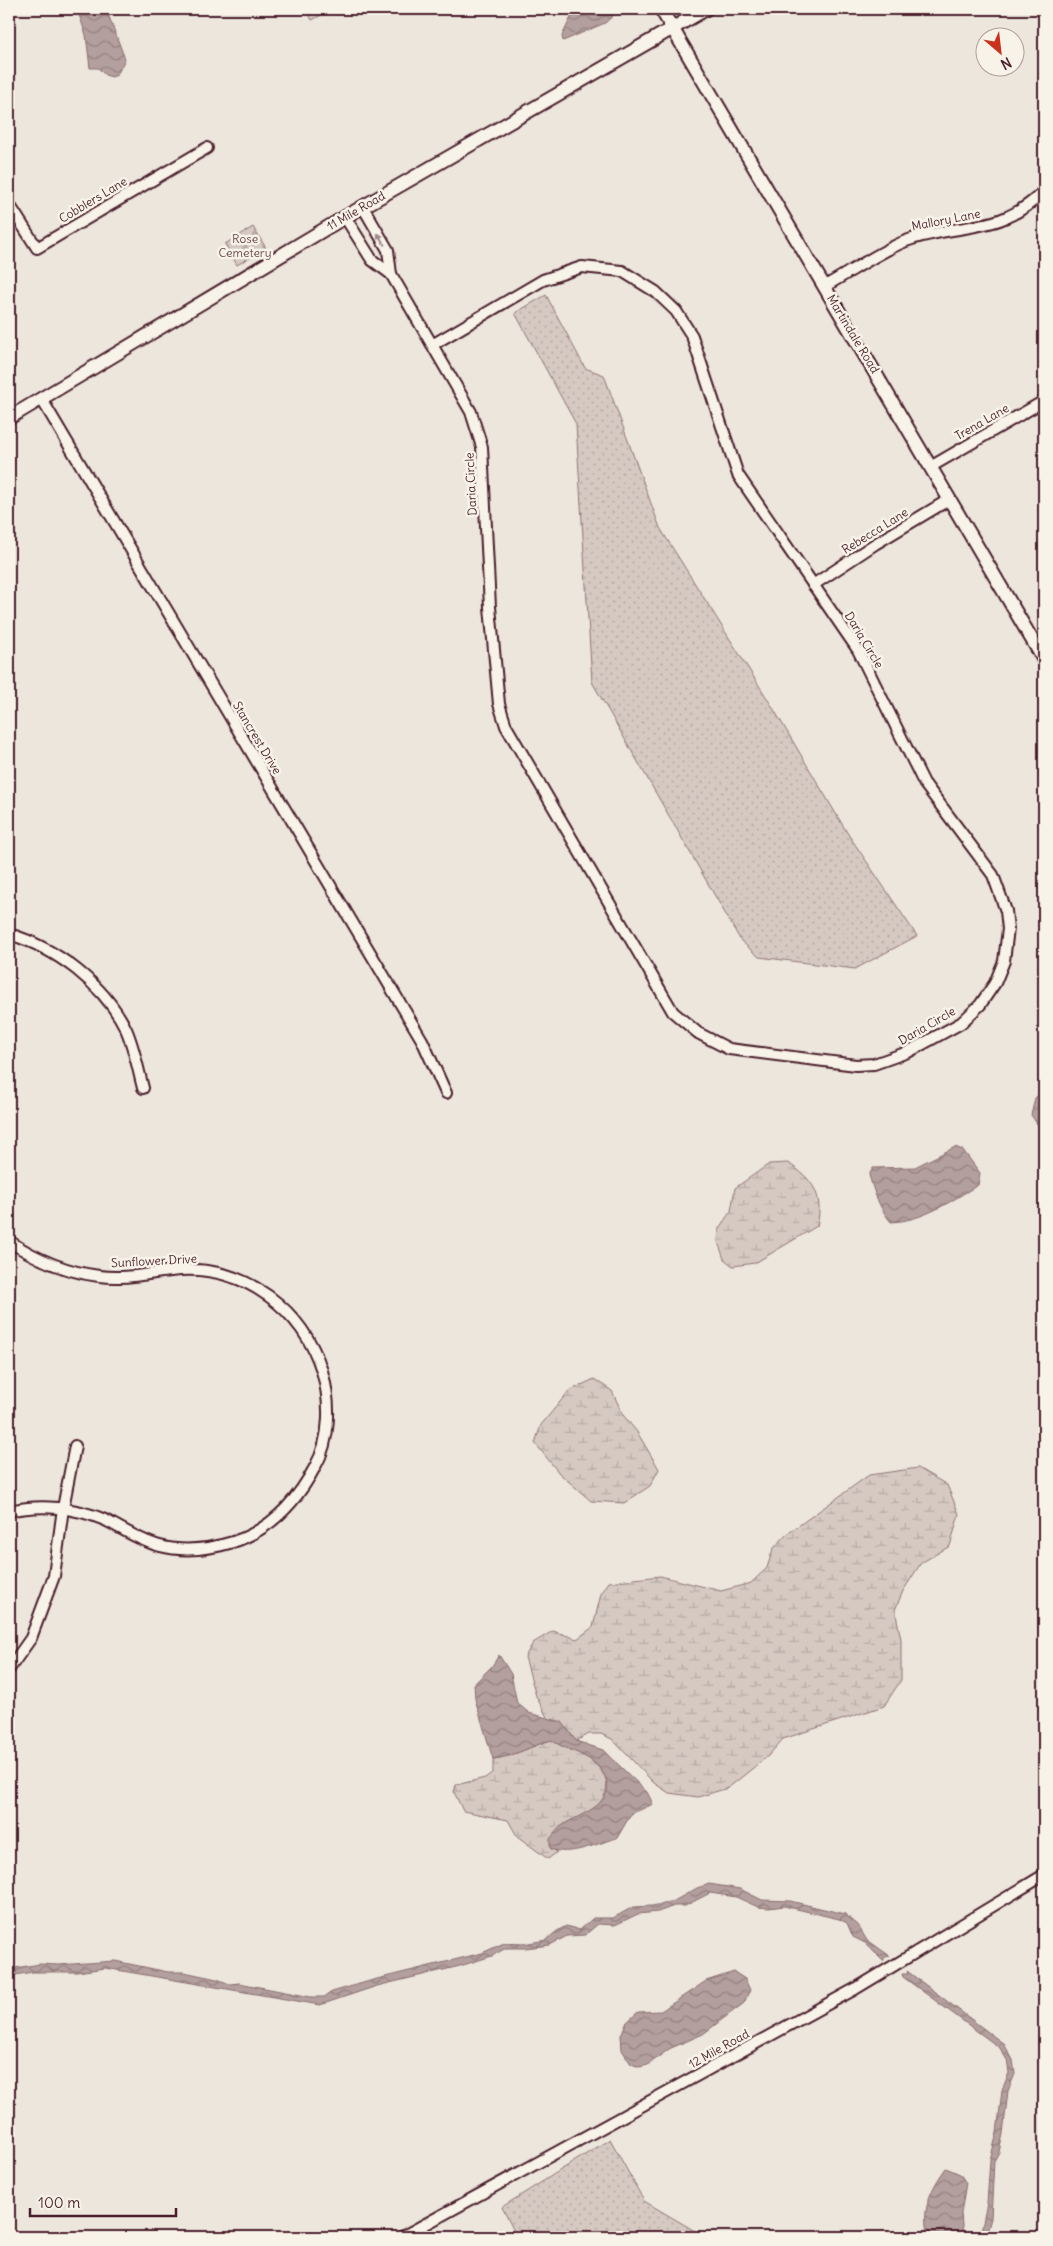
<svg xmlns="http://www.w3.org/2000/svg" width="1053" height="2246" viewBox="0 0 1053 2246" font-family="Delius,sans-serif">
<defs>
<pattern id="grass-dots" width="8" height="8" patternUnits="userSpaceOnUse" patternTransform="scale(1.25)"><rect width="8" height="8" fill="#d5c9c2"/><path d="M2 2h.1M6 6h.1" fill="none" stroke="#b8aca7" stroke-width="1.8" stroke-linecap="round"/></pattern>
<pattern id="wetland-marsh" width="20" height="14" patternUnits="userSpaceOnUse" patternTransform="scale(1.25)"><rect width="20" height="14" fill="#d5c9c2"/><path d="M1 5h8M5 5V1M11 12h8M15 12V8" fill="none" stroke="#b8aca7"/></pattern>
<pattern id="cemetery-stones" width="16" height="16" patternUnits="userSpaceOnUse" patternTransform="scale(1.25)"><rect width="16" height="16" fill="#d5c9c2"/><path d="M2 7V4a2 2 0 0 1 4 0v3zM10 15v-3a2 2 0 0 1 4 0v3z" fill="#b8aca7"/></pattern>
<pattern id="water-waves" width="16" height="10" patternUnits="userSpaceOnUse" patternTransform="scale(1.25)"><rect width="16" height="10" fill="#b39f9d"/><path d="M0 5q4-4 8 0t8 0" fill="none" stroke="#948180"/></pattern>
</defs>
<rect width="100%" height="100%" fill="#ece6dd"/>
<filter id="ink" filterUnits="userSpaceOnUse"><feTurbulence type="fractalNoise" baseFrequency=".02" numOctaves="2"/><feDisplacementMap in="SourceGraphic" scale="10" xChannelSelector="R" yChannelSelector="G"/><feConvolveMatrix kernelMatrix="1 2 1 2 8 2 1 2 1" color-interpolation-filters="sRGB"/></filter>
<g filter="url(#ink)">
<g fill="url(#grass-dots)" stroke="#907476">
<path d="M546,295L585,368L604,375L660,528L770,703L848,834L917,936L855,969L759,957L741,941L592,682L576,424L515,313Z"/>
<path d="M610,2139L644,2201L705,2237H517L502,2207Z"/>
</g>
<g fill="url(#wetland-marsh)" stroke="#907476">
<path d="M788,1163C813,1179 824,1195 817,1226L755,1263L733,1266L724,1259L718,1242L719,1228L731,1211L735,1188L769,1164Z"/>
<path d="M594,1379L612,1391L623,1415L637,1432L659,1469L650,1486L624,1503L591,1501L559,1473L535,1443L541,1425L569,1391Z"/>
<path d="M918,1468L947,1485L959,1514L950,1546L921,1563L903,1591L895,1610L901,1639V1680L884,1706L783,1739L768,1756L728,1788L698,1797L669,1793L654,1783L612,1739L601,1734H589L576,1741L562,1722L548,1719L536,1696L525,1657L533,1643L553,1631L577,1639L593,1627L601,1594L609,1582L660,1576L721,1591L751,1583L767,1568L773,1549L787,1534L869,1475Z"/>
<path d="M551,1740C562,1748 578,1751 589,1759C613,1777 613,1795 588,1813C581,1818 570,1819 564,1825C558,1829 554,1841 550,1848L557,1852L548,1859L517,1836L508,1820L463,1811L454,1792L456,1785L485,1778L493,1772V1759C513,1757 531,1746 551,1740Z"/>
</g>
<path fill="url(#cemetery-stones)" stroke="#907476" d="M253,227L266,248L237,265L225,244Z"/>
<path fill="#d5c9c2" stroke="#907476" d="M306,9H333L312,20Z"/>
<g fill="url(#water-waves)" stroke="#896c6f">
<path d="M77,9H111L108,14L125,59L117,75L112,77L105,75L98,68H90L86,35Z"/>
<path d="M575,9H615L617,12L605,23L563,41L562,36Z"/>
<path d="M1044,1090V1134L1031,1115L1035,1098Z"/>
<path d="M955,1147L963,1150L980,1173L978,1185C951,1201 923,1221 891,1222C879,1208 874,1192 869,1175L873,1168L915,1167Z"/>
<path d="M499,1655L511,1674L517,1703L529,1713L562,1722L576,1741L603,1750L647,1792L653,1804L631,1814L617,1838C598,1843 568,1858 550,1848V1839C554,1834 558,1828 563,1825C579,1814 615,1805 606,1779C603,1770 594,1761 586,1757C574,1751 562,1747 551,1740C531,1746 513,1757 493,1759L475,1699L474,1684L492,1666Z"/>
<path d="M709,1884L740,1889L762,1900L790,1901L845,1914L858,1925L866,1939L890,1956L885,1957L883,1961L865,1943L853,1937L847,1923L839,1919L784,1906L769,1908L758,1907L736,1897L710,1893L685,1906H674L658,1912L638,1914L615,1925L598,1924L585,1935L567,1936L550,1945L525,1948H506L492,1956L460,1966L377,1986L320,2005L105,1968L77,1972H33L9,1976V1969L40,1964L58,1965L115,1961L168,1972H184L217,1979L230,1984L239,1983L311,1997H324L332,1992L373,1980L482,1953L504,1943L523,1944L546,1940L557,1931L566,1926L580,1930L593,1918H613L633,1907L652,1906L674,1901L697,1888Z"/>
<path d="M907,1971L1004,2044L1013,2060L1015,2074L1008,2091L1003,2134L999,2152L994,2161L991,2218L986,2237H980L987,2203L990,2160L997,2133L1002,2090L1009,2073L1007,2060L1000,2048L903,1977L902,1974H908Z"/>
<path d="M734,1972L745,1979L750,1990L744,2003L703,2034L669,2049L648,2065L640,2067L631,2064L622,2050L621,2035L626,2023L638,2012L661,2011L706,1981Z"/>
<path d="M946,2168L960,2174L966,2183L961,2213L963,2237H928C921,2210 930,2190 946,2168Z"/>
<path d="M1044,2174V2228L1041,2207Z"/>
</g>
<g fill="none" stroke-linecap="round" stroke-linejoin="round">
<defs>
<g id="minor">
<path d="M9,204L37,248L207,148"/>
<path d="M363,207L388,250L391,274"/>
<path d="M345,217L372,260L391,274L471,412L482,447L490,607L499,704L506,726L673,1012L698,1033L729,1049L856,1065L874,1064L908,1052L961,1023L980,1005L995,983L1004,961L1008,929L1006,911L993,875L924,783L858,650L738,475L692,336L676,311L656,292L622,271L582,267L543,280L432,345"/>
<path d="M825,286C849,273 882,250 906,241C957,222 1000,236 1044,191"/>
<path d="M41,398L422,1040L446,1093"/>
<path d="M932,466L1044,401"/>
<path d="M813,585L875,544L950,499"/>
<path d="M9,934C56,948 104,984 126,1029C134,1047 138,1069 143,1088"/>
<path d="M9,1241C36,1259 66,1272 99,1276C127,1280 153,1272 180,1270C246,1266 303,1310 322,1371C331,1402 331,1439 315,1467C297,1501 270,1530 233,1542C210,1549 183,1552 160,1546C140,1541 123,1529 105,1520C75,1507 40,1504 9,1511"/>
<path d="M9,1669L31,1638L54,1576L63,1508L75,1446"/>
<path d="M402,2237L855,1989L1044,1875"/>
</g>
<g id="tertiary">
<path d="M661,9L1044,660"/>
<path d="M9,418L345,217L706,9"/>
</g>
</defs>
<use href="#minor" stroke="#4a1f2b" stroke-width="14"/>
<use href="#tertiary" stroke="#4a1f2b" stroke-width="16"/>
<use href="#minor" stroke="#f7f3e8" stroke-width="10"/>
<use href="#tertiary" stroke="#f7f3e8" stroke-width="12"/>
</g>
<defs><path id="oneway-solid" d="M-6-.8H1V-3.2L6.5 0L1 3.2V.8H-6Z" transform="scale(1.25)"/></defs>
<use fill="#a0898a" href="#oneway-solid" transform="translate(381 239) rotate(-120)"/>
</g>
<g text-anchor="middle" stroke-width="5" stroke-linejoin="round" paint-order="stroke">
<g font-size="12" fill="#4a1f2b" stroke="#f7f3e8">
<text transform="translate(93 200) rotate(-31)" y="4">Cobblers Lane</text>
<text transform="translate(356 211) rotate(-30)" y="4">11 Mile Road</text>
<text transform="translate(946 220) rotate(-11)" y="4">Mallory Lane</text>
<text transform="translate(853 334) rotate(59)" y="4">Martindale Road</text>
<text transform="translate(982 422) rotate(-30)" y="4">Trena Lane</text>
<text transform="translate(471 484) rotate(-93)" y="4">Daria Circle</text>
<text transform="translate(875 531) rotate(-32)" y="4">Rebecca Lane</text>
<text transform="translate(864 640) rotate(59)" y="4">Daria Circle</text>
<text transform="translate(257 738) rotate(59)" y="4">Stancrest Drive</text>
<text transform="translate(927 1026) rotate(-30)" y="4">Daria Circle</text>
<text transform="translate(154 1261) rotate(-3)" y="4">Sunflower Drive</text>
<text transform="translate(719 2049) rotate(-29)" y="4">12 Mile Road</text>
</g>
<g font-size="12" fill="#6d4a51" stroke="#f7f3e8">
<text x="245" y="243">Rose<tspan x="245" dy="14">Cemetery</tspan></text>
</g>
</g>
<rect width="1053" height="2246" fill="none" stroke="#f7f3e8" stroke-width="30"/>
<rect x="15" y="15" width="1023" height="2216" fill="none" stroke="#4a1f2b" stroke-width="2" filter="url(#ink)"/>
<g transform="translate(1000 52) rotate(152)"><circle r="24" fill="#f7f3e8" stroke="#b29e9c"/>
<path d="M0-4L9 19L0 12L-9 19Z" fill="#c8321e"/>
<text y="-8" font-size="14" font-weight="bold" text-anchor="middle" fill="#4a1f2b">N</text>
</g>
<path d="M30 2208v8h146v-8" fill="none" stroke="#4a1f2b" stroke-width="2.5"/>
<text x="38" y="2208" font-size="15" fill="#4a1f2b" stroke="#f7f3e8" stroke-width="4" paint-order="stroke">100 m</text>
</svg>
